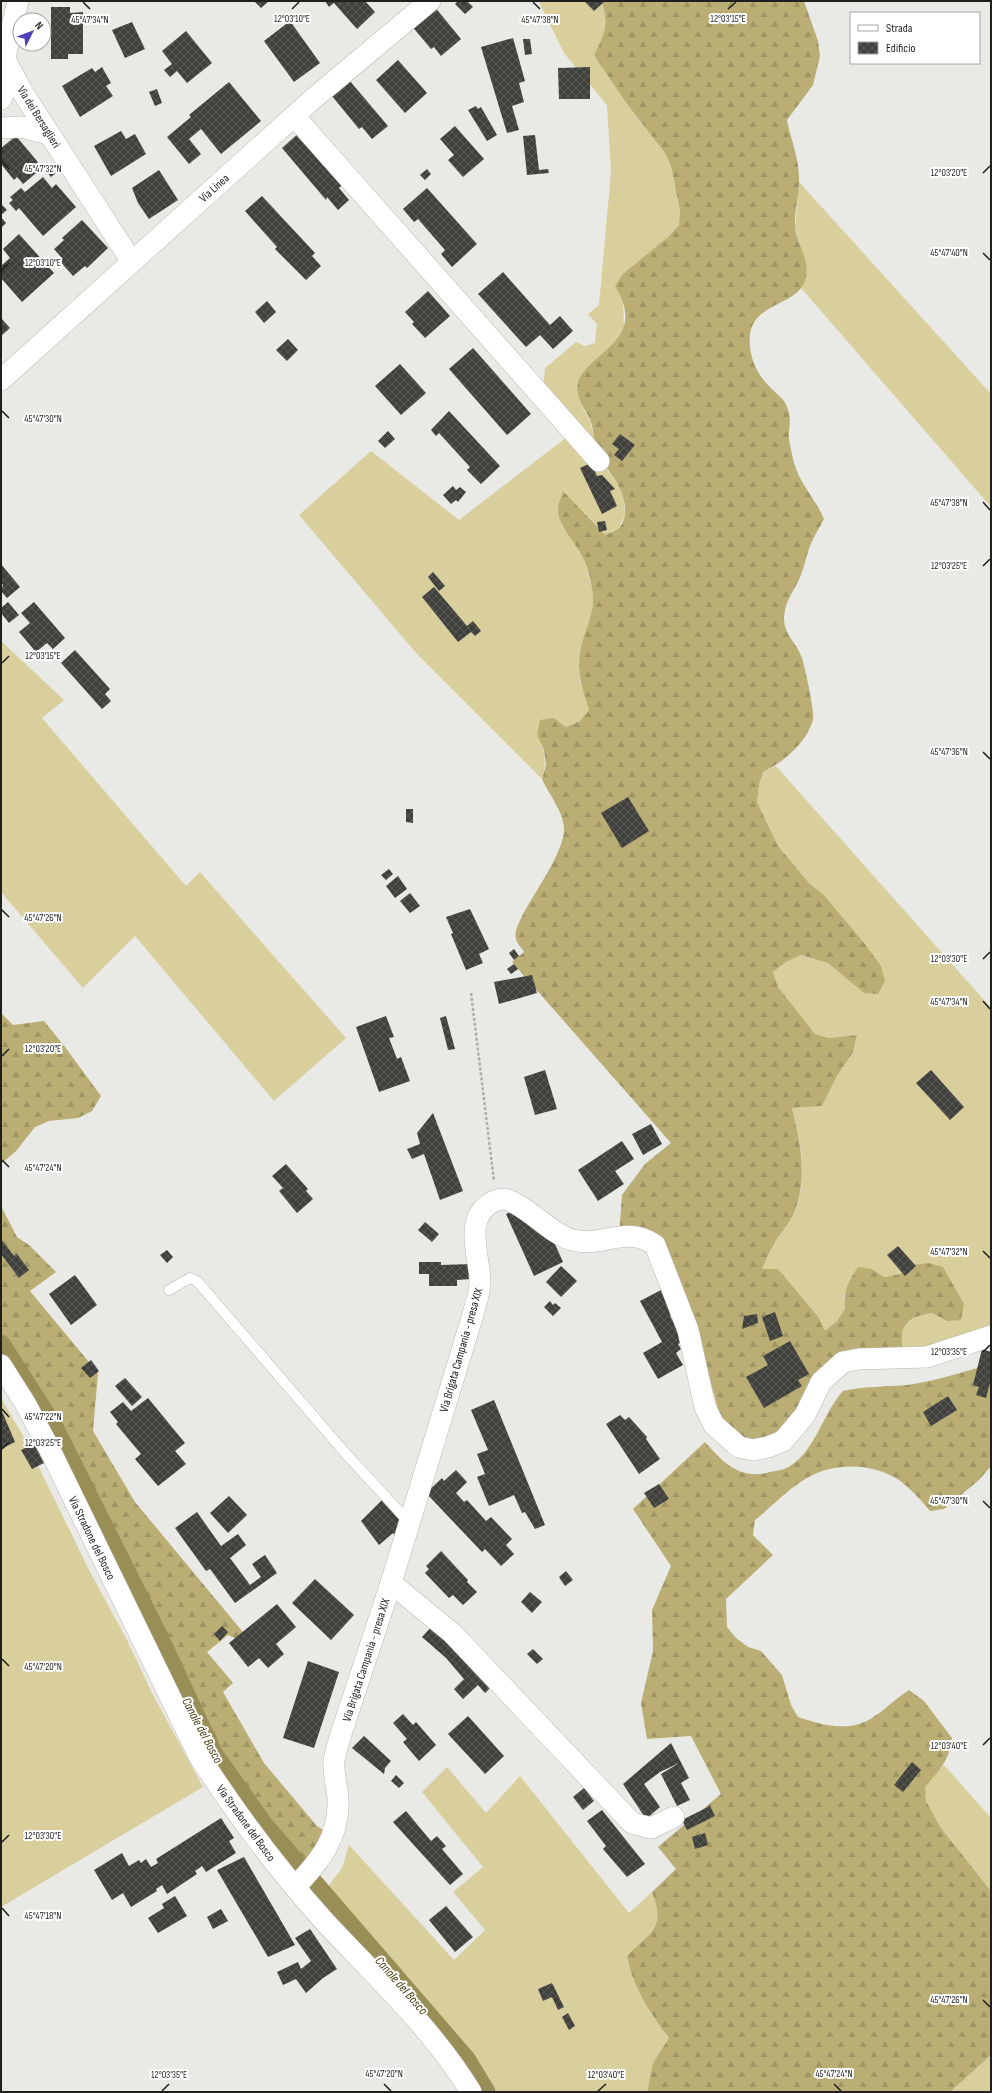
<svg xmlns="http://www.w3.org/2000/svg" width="992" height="2093" viewBox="0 0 992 2093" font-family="'Sofia Sans Condensed',sans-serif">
<defs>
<pattern id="forest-firs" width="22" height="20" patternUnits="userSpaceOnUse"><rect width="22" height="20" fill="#baae74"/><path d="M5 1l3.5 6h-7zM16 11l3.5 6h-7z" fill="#9f9564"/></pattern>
<pattern id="building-cross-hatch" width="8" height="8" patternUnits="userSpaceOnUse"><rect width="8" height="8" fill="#40403d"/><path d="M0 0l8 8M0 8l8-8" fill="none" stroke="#595956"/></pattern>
</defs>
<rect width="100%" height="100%" fill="#e9e9e5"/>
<g fill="#d9cf9c">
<path d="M541,1H601C610,22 604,36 595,55L627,104L665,153L671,166L680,211L679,225L668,237L623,300L624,328L617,342L598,358L582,407L590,420L596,449L603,463L619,486L624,501L625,515L618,529L605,535L563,492L581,553L586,566L594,597L580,681L589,710L580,721L566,727L554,718L537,735C545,751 547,761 542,779L417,654L299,515L371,451L459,520L567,437L543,387L545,368L576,342L585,346L595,343L597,324L588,314L599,305L611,172L607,105L564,53L539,2Z"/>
<path d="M799,182L991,394V507L801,288L807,272L795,227Z"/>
<path d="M1,641L64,700L42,718L186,886L200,872L346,1038L274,1101L135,936L83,988L1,892Z"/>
<path d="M776,766L991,1008V1335L904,1358C899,1329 901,1318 932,1313L947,1321L913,1265L900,1274L884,1277L872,1269L844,1295L845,1309L837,1321L825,1332L819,1318L762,1269C765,1261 768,1253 772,1246C780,1235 790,1224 795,1210C809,1176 800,1142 792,1108L822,1106L837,1076L853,1052L857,1036L829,1038L815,1034L778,987L773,972L786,962L800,955L828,963L842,972L881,966L823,894L810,884L778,846L757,802L759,785L763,772Z"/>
<path d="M1,1398L26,1441L90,1572L127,1640L152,1693L203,1787L1,1907Z"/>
<path d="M944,1765L991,1818V1891L941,1828L926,1801L924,1787Z"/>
<path d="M447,1767L486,1813L520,1776L629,1913L652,1892C666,1930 651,1931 627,1956L651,2014L669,2039L653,2063L647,2092H491L455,2045L319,1898L342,1868L349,1845L454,1960L485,1930L453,1892L483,1867L422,1792Z"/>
<path d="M991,2055V2092H950Z"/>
</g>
<g fill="url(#forest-firs)">
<path d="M601,1H804L818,41L820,56L813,85L787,120C791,141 800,160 799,182C799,196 794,212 795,227C797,247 816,267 801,288C789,305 753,306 750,335C748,355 756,374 770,387C778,396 785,398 788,410C792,420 788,430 789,440C791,449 793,461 796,469C803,487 817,502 824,519C819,529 812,539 809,549C806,557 804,567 801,575C795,590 785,600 784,617C784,636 796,641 802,658C805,668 815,712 813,720C806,743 784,762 763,772L759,785L757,802L778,846L810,884L823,894L864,943L881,966L885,981L878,994L864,993L828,963L801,955L786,962L773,972L778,987L815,1034L829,1038L857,1035L853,1052L837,1076L822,1106L792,1108C800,1142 808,1176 795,1210C790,1225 778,1235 771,1249C768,1255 765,1262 762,1269H778L819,1318L825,1331L837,1321L845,1309C843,1292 848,1282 858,1267L872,1269L884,1277L900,1274L913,1265L929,1263L943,1267L964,1304L961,1320L947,1321L932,1313C901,1318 899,1329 904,1358L847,1362L781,1437L758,1447L726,1425L718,1409L700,1343L661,1251L619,1236L622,1195L645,1164L671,1143L512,962L524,952C522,948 517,944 516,939C510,921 565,860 564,828C563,810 549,795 542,779L546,765L544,750L537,735L540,720L554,718L566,727L580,721L589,710C583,691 577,674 580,654C583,631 597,612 592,589C590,577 587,565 581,554C575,542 557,523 558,509C558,503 562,496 563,491L605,535C609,533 616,531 619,528C632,513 622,489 612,475C606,466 599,459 596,449C593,439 594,429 590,419C586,411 580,404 578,394C570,354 654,349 615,286L623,274L668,237L679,225L680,211L671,166L665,153L627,104L594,55C604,36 610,22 601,1Z"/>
<path d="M1,1013L13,1025L44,1021L65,1047L101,1096L92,1111L78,1118L49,1121L35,1127L16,1151L1,1164Z"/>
<path d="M1,1206L17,1237L29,1245L56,1272L30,1291L98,1373L93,1431L135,1502L247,1637L237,1639L228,1635L207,1652L233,1683L223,1692L264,1763L316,1825L323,1830L322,1842L301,1877L280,1852L230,1780L176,1681L151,1628L24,1384L1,1349Z"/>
<path d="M991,1364V1466L979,1480L944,1509L930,1511C921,1500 910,1488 899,1480C870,1462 831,1462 802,1481C785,1492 770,1508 755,1520L753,1535L773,1555L726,1599L727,1627L736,1638L748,1647L761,1651L782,1675L791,1705L798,1717C823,1725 848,1733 872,1718C885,1710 896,1698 909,1690L924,1701L952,1738C949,1761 940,1770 925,1787L926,1801L941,1828L991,1891V2055L950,2092H647L653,2063L669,2038C651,2016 632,1984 627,1956C651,1931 666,1930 652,1892L676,1869L658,1847L721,1794L691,1736L647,1739L641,1703L653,1651L652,1610L671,1566L633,1509L705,1442C722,1461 738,1479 766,1473C772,1471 779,1471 784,1469C814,1457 823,1412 843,1391C864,1386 885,1387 907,1385C935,1381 964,1372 991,1364Z"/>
</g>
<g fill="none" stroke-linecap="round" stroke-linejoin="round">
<path stroke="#998e55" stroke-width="19" d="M1,1344L54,1427L160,1639L213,1753L264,1825L466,2059L486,2092"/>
</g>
<g fill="url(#building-cross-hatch)">
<path d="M254,1H269L261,8Z"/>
<path d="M325,1H365L375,12L357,29L334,3L329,7Z"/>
<path d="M458,1H467L473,7L465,14L455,4Z"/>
<path d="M584,1H602L604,2L594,11Z"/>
<path d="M434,6L461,39L441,56L434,47L431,49L411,25Z"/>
<path d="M51,7H70V13L83,12V54H68V59H51Z"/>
<path d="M290,21L320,63L294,82L264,41Z"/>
<path d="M132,22L145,49L125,58L112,30Z"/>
<path d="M186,31L212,63L187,83L177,71L170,77L164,70L172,64L162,51Z"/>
<path d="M513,38L525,81L519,83L524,102L512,106L519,130L507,133L481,47Z"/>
<path d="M523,39H530L532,54L525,55Z"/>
<path d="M398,60L427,93L405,113L376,80Z"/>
<path d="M102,67L111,83L106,86L113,96L80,117L62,86L92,68L95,72Z"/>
<path d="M590,67V99H559L558,68Z"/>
<path d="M349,80L388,126L372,139L362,127L359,129L332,96Z"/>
<path d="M229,82L261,121L221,154L201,129L189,139L201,154L189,164L167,137L191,117L189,115Z"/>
<path d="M157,89L162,103L155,106L149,92Z"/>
<path d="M476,106L478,109L481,107L497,135L487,141L468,110Z"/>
<path d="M455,126L484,159L463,177L448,160L454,155L440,139Z"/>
<path d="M121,131L126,139L135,134L146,154L111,176L94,146Z"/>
<path d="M300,132L342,185L339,188L349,200L338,210L327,197L326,200L282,148Z"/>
<path d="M535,135L539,170L548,169L549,173L527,175L523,136Z"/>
<path d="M16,136L37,161L41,169L23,184L17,177L14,180L1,164V148Z"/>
<path d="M56,162L61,169L51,177L46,171Z"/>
<path d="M427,169L431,174L425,180L420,175Z"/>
<path d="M159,170L178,200L149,219L138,203L132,188Z"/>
<path d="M43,177L52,188L56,184L76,207L43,236L19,208L16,211L9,203L13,200L10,197L21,188L25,192Z"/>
<path d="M427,188L477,244L452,267L441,254L445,250L418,219L414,222L403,209Z"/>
<path d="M262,196L315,253L312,256L321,266L306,280L275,249L277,247L245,211Z"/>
<path d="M1,204L7,210L1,215Z"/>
<path d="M1,217L6,223L1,228Z"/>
<path d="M82,220L108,248L87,268L85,266L73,276L58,259L61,257L54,249L64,240L62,238Z"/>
<path d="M19,234L54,273L22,302L1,278V266L10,258L3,249Z"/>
<path d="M503,272L550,325L560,316L573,331L553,349L540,335L526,347L478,294Z"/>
<path d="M428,291L450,316L425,338L412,324L414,322L405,312Z"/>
<path d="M267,301L276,312L264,323L255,312Z"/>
<path d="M1,318L10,328L1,336Z"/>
<path d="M288,339L298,350L287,361L276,350Z"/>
<path d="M473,348L531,414L507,435L449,369Z"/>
<path d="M400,364L426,393L401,415L375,386Z"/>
<path d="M449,411L500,466L481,484L467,470L470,467L439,433L436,436L431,430Z"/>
<path d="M388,431L395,439L385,448L378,441Z"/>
<path d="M620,434L635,445L622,461L614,455L619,449L612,444Z"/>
<path d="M591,463L597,476L602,475L615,489L610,491L617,506L602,514L580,468Z"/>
<path d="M453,486L456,490L460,487L466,492L458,502L456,500L451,504L443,495Z"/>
<path d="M605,521L607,530L599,532L597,522Z"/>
<path d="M1,564L20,587L7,598L1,591L3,585L1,582Z"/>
<path d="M433,572L445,586L439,591L428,577Z"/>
<path d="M434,587L467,626L473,621L481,631L475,636L471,632L458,642L422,597Z"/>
<path d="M8,602L19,615L9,623L1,613V608Z"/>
<path d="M34,602L65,638L53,649L47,643L36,652L19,632L30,623L21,613Z"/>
<path d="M75,650L110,689L105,694L111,701L102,709L61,663Z"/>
<path d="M628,797L649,831L622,848L601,813Z"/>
<path d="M406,809H413V823L406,822Z"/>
<path d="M389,869L393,874L386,880L381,875Z"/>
<path d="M398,876L407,889L395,898L386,886Z"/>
<path d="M410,893L420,906L410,913L400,901Z"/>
<path d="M470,909L489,949L479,954L483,963L466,970L451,934L453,933L446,917Z"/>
<path d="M514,949L519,956L514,960L509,953Z"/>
<path d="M514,964L518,969L511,974L507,969Z"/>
<path d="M532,975L537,993L499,1004L494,982Z"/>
<path d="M386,1016L394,1037L389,1038L397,1059L401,1057L410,1081L379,1092L356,1027Z"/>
<path d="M446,1016L455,1049L448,1050L440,1018Z"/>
<path d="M545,1070L557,1109L535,1115L524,1077Z"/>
<path d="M931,1070L964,1107L950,1120L916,1083Z"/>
<path d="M433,1113L463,1191L440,1200L424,1154L412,1159L407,1149L420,1144L417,1133Z"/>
<path d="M651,1124L662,1144L643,1155L632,1134Z"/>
<path d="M622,1141L634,1159L615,1171L624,1184L598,1201L578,1170Z"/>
<path d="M286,1164L308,1189L306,1191L313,1199L297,1213L279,1191L283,1188L272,1176Z"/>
<path d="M518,1209L549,1231L563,1262L534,1276L506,1214Z"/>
<path d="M425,1222L439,1234L432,1242L418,1230Z"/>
<path d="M1,1239L14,1256L17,1254L29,1270L19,1278L1,1254Z"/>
<path d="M898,1246L916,1266L905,1276L887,1255Z"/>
<path d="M167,1250L173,1257L167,1263L160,1255Z"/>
<path d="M419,1262H441V1265L471,1264V1279L457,1280V1286H429V1274H419Z"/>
<path d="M561,1266L577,1281L561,1297L546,1282Z"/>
<path d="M75,1275L97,1305L71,1325L49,1294Z"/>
<path d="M663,1289L676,1313L670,1316L684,1341L678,1344L681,1349L676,1353L683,1365L658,1379L643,1353L662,1342L640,1301Z"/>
<path d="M550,1301L553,1305L555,1303L561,1308L553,1316L544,1307Z"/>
<path d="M775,1312L783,1336L770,1341L762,1317Z"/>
<path d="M757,1314L758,1323L742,1329L744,1316Z"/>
<path d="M790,1341L809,1374L798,1380L802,1386L764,1408L746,1377L768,1365L763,1356Z"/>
<path d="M982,1349L991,1352V1379L986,1398L976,1395L979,1387L973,1385Z"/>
<path d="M91,1360L99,1371L90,1378L81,1368Z"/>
<path d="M125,1378L142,1397L132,1406L115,1386Z"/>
<path d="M948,1396L957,1410L931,1426L923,1412Z"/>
<path d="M148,1398L185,1443L175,1451L186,1464L158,1486L135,1459L141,1454L116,1424L118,1422L110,1412L123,1402L131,1411Z"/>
<path d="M494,1400L545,1525L535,1529L525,1512L522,1513L514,1495L489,1506L477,1477L485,1474L477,1454L488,1450L471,1410Z"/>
<path d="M1,1409L15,1442L1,1449Z"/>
<path d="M620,1415L625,1420L629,1417L647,1437L646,1439L660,1459L639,1474L606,1424Z"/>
<path d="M34,1444L44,1463L32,1469L21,1450Z"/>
<path d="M456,1470L467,1482L456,1493L464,1502L467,1500L486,1521L491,1517L512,1539L506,1545L514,1554L501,1566L485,1549L482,1552L426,1493L442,1478L444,1481Z"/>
<path d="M659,1484L669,1499L654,1508L644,1493Z"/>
<path d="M229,1496L247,1515L228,1533L210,1513Z"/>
<path d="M382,1500L400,1521L395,1536L393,1533L379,1545L361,1521Z"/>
<path d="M197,1512L221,1546L238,1534L246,1545L230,1558L250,1585L261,1577L252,1564L265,1555L277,1573L235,1603L210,1569L206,1571L175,1528Z"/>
<path d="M441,1551L468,1580L467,1582L477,1592L463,1605L453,1595L449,1598L425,1573L429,1569L426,1566Z"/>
<path d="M566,1571L573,1580L565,1586L559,1577Z"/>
<path d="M315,1579L354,1615L331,1640L292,1603Z"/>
<path d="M530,1592L542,1602L532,1613L521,1602Z"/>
<path d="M277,1604L296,1627L276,1644L284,1654L268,1668L259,1658L248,1667L229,1643Z"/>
<path d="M434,1624L492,1686L485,1693L478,1685L463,1699L454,1689L464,1679L446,1658L422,1637Z"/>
<path d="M222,1626L228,1632L220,1641L214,1634Z"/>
<path d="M533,1649L543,1659L537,1664L527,1654Z"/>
<path d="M308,1661L339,1672L314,1748L283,1738Z"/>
<path d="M403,1714L413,1725L416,1722L436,1745L419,1761L403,1742L407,1739L393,1723Z"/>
<path d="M468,1716L504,1756L485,1774L448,1734Z"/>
<path d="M364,1736L391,1761L385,1768L384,1774L352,1748Z"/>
<path d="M671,1743L689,1778L681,1783L690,1800L677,1806L661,1774L679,1763L660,1772L644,1784L660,1807L646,1819L623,1784Z"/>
<path d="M912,1762L921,1770L903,1792L894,1785Z"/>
<path d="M396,1775L404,1783L399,1788L391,1781Z"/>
<path d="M584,1788L594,1801L583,1810L573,1797Z"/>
<path d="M710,1806L715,1816L687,1830L682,1820Z"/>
<path d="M602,1810L645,1864L627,1877L603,1849L606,1846L587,1821Z"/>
<path d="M406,1811L431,1841L437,1836L446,1846L442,1849L463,1874L450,1885L393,1822Z"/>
<path d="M221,1818L234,1838L229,1841L236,1853L206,1872L202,1866L195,1871L197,1874L167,1894L162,1885L156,1889L157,1891L131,1907L123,1893L112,1900L94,1870L122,1853L129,1866L139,1860L141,1863L146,1859L151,1867L158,1863L156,1859Z"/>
<path d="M705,1833L708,1845L695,1849L692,1837Z"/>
<path d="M244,1857L295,1945L268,1957L217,1870Z"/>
<path d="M175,1896L187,1916L158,1933L148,1918L164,1908L162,1904Z"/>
<path d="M446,1906L473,1937L455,1952L429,1920Z"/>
<path d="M221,1909L228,1921L213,1929L207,1917Z"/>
<path d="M310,1929L337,1969L323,1978L306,1993L296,1979L283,1985L277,1972L298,1962L301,1969L311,1961L295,1938Z"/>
<path d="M552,1983L564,2007L558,2010L552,1997L543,2001L538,1989Z"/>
<path d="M568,2013L575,2026L569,2030L562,2017Z"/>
</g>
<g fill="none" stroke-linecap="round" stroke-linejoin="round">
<defs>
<path id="lane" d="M169,1290L190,1278L197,1281L347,1455L409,1522"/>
<g id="street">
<path d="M1,52L23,93L132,262"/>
<path d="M1,99L4,92L5,57L18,1"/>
<path d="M294,116L599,461"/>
<path d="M1,128L22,127L49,134"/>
<path d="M1,380L314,98L430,1"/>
<path d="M1,1365L25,1403L49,1448L199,1756C237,1815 278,1870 325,1922C376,1977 432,2028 471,2092"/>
<path d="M391,1583L452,1633L632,1823L651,1828L674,1817"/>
<path d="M295,1887C320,1861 340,1837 338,1798C337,1786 333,1773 334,1761C335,1753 338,1745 340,1737L391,1583L471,1321C474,1309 480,1295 480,1282C480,1257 463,1219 491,1203C495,1200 502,1198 508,1200C530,1208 553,1236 573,1240C603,1248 625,1224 655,1245L688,1330L705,1407L714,1425L739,1447L753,1450L768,1447L783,1441L805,1415L821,1382L843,1362L859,1359L927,1357L991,1336"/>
</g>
</defs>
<use href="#lane" stroke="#b9b8b5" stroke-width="11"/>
<use href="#street" stroke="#b9b8b5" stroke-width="22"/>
<path stroke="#acaca8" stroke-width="2.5" stroke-dasharray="3 2" stroke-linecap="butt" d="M471,993L494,1181"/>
<use href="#lane" stroke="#fff" stroke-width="10"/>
<use href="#street" stroke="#fff" stroke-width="21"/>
</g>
<path fill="none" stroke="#1f1f1d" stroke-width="1.5" d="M83,2L90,9M533,2L540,9M292,9L299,2M728,9L736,2M2,161L9,169M983,173L990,166M983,253L990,260M2,270L9,263M2,411L9,418M983,502L990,510M983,566L990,559M2,663L9,656M983,752L990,759M2,910L9,917M983,959L990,952M983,1001L990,1009M2,1056L9,1049M2,1160L9,1167M983,1251L990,1258M983,1352L990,1345M2,1409L9,1417M2,1449L9,1442M983,1501L990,1508M2,1659L9,1666M983,1745L990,1738M2,1842L9,1835M2,1908L9,1916M983,2000L990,2007M384,2084L391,2091M834,2084L841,2091M162,2091L169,2084M598,2091L606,2084"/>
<g text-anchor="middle" stroke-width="4" stroke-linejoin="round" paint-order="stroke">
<g font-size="12" fill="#1f1f1d" stroke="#fff">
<text transform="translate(39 117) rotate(58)" y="4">Via dei Bersaglieri</text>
<text transform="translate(214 188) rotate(-42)" y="4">Via Linea</text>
<text transform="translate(461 1350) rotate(-74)" y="4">Via Brigata Campania - presa XIX</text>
<text transform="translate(92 1538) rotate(64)" y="4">Via Stradone del Bosco</text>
<text transform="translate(366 1660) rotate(-72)" y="4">Via Brigata Campania - presa XIX</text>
<text transform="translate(246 1823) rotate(54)" y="4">Via Stradone del Bosco</text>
</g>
<g font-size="13" font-style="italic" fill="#473f10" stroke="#fff">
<text transform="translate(203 1730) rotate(62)" y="5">Canale del Bosco</text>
<text transform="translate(402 1985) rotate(49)" y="5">Canale del Bosco</text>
</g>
</g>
<g font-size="10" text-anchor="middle" fill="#1f1f1d" stroke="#fff" stroke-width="4" stroke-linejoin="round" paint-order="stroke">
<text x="728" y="22">12°03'15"E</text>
<text x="292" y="22">12°03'10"E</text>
<text x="90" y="23">45°47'34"N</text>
<text x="540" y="23">45°47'38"N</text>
<text x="43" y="172">45°47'32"N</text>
<text x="949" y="176">12°03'20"E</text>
<text x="949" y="256">45°47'40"N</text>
<text x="43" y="266">12°03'10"E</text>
<text x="43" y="422">45°47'30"N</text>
<text x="949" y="506">45°47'38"N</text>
<text x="949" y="569">12°03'25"E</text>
<text x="43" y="659">12°03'15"E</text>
<text x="949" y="755">45°47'36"N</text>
<text x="43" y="921">45°47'26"N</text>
<text x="949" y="962">12°03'30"E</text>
<text x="949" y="1005">45°47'34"N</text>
<text x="43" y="1052">12°03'20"E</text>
<text x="43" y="1171">45°47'24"N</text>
<text x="949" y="1255">45°47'32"N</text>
<text x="949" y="1355">12°03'35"E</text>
<text x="43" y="1420">45°47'22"N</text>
<text x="43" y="1446">12°03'25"E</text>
<text x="949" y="1504">45°47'30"N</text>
<text x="43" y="1670">45°47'20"N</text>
<text x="949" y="1749">12°03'40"E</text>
<text x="43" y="1839">12°03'30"E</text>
<text x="43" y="1919">45°47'18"N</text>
<text x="949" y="2003">45°47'26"N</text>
<text x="384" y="2077">45°47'20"N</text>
<text x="834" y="2077">45°47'24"N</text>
<text x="169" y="2078">12°03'35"E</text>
<text x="606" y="2078">12°03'40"E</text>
</g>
<rect width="992" height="2093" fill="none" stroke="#1f1f1d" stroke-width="4"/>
<rect x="850" y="12" width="130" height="52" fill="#ffffff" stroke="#a5a5a5"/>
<rect x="858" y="25" width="20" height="6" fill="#ffffff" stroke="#a5a5a5"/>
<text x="886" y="32" font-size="12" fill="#1f1f1d">Strada</text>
<rect x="858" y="42" width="20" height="12" fill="url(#building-cross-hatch)" stroke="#a5a5a5"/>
<text x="886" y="52" font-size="12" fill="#1f1f1d">Edificio</text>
<g transform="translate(32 32) rotate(48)"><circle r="19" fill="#ffffff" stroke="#a5a5a5"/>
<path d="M0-3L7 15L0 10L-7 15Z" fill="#4e41b8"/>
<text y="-6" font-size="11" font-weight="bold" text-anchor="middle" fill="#1f1f1d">N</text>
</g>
</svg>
